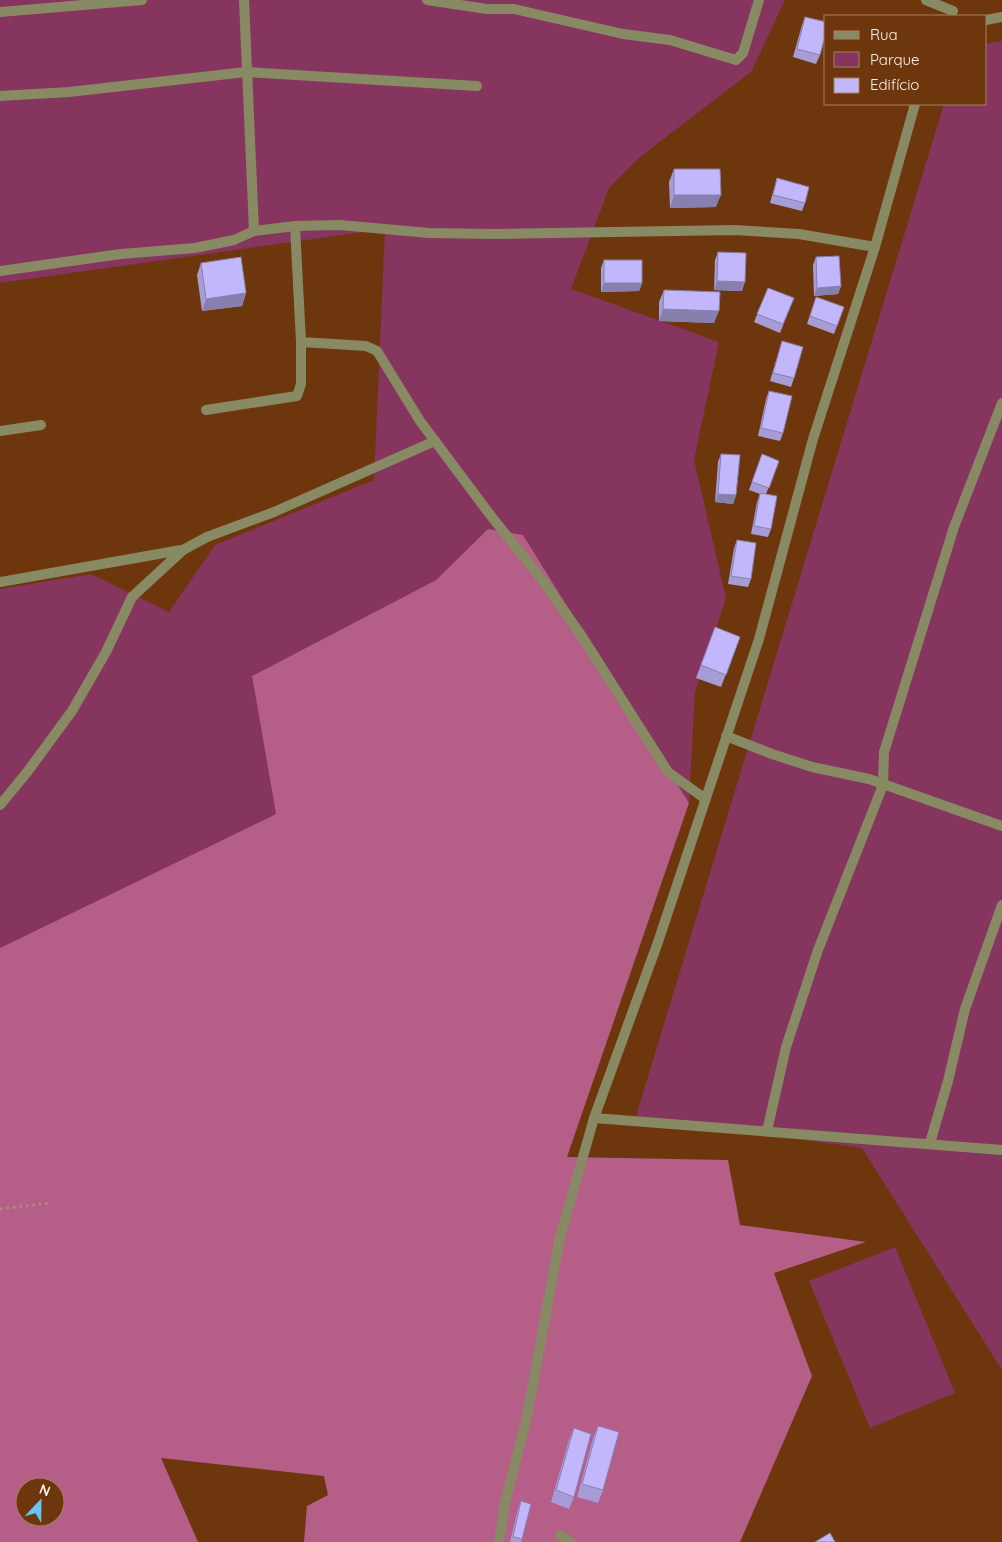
<svg xmlns="http://www.w3.org/2000/svg" width="1002" height="1542" viewBox="0 0 1002 1542" font-family="Quicksand,sans-serif">
<rect width="100%" height="100%" fill="#6e360c"/>
<g fill="#86355f">
<path d="M0,0H785L751,72L640,157L609,188L571,289L719,342L694,460L726,598L695,692L689,803L523,535L488,529L436,580L252,676L276,814L0,948V589L91,574L169,612L215,545L374,480L385,229L0,283Z"/>
<path d="M1002,41V1370L862,1148L636,1116L944,104H986V44Z"/>
<path d="M895,1247L955,1393L870,1428L809,1281Z"/>
</g>
<path fill="#b55e88" fill-rule="evenodd" d="M488,529L523,535L689,803L567,1157L728,1160L740,1225L866,1242L774,1273L812,1376L740,1542H304L307,1506L328,1495L324,1476L161,1458L198,1542H0V948L276,814L252,676L436,580ZM25,1487H55V1517H25Z"/>
<g fill="none" stroke-linecap="round" stroke-linejoin="round">
<path stroke="#b08f76" stroke-width="2.5" stroke-dasharray="2.5 4" stroke-linecap="butt" d="M0,1209L49,1203"/>
<g stroke="#888a64" stroke-width="10">
<path d="M244,0L254,231"/>
<path d="M427,0L487,9H514L623,34L670,40L736,60L743,53L759,0"/>
<path d="M926,0L953,11"/>
<path d="M0,12L142,0"/>
<path d="M986,20L1002,17"/>
<path d="M0,96L69,92L246,72L477,86"/>
<path d="M295,226L301,342L366,346L377,351L420,421L491,516L543,581L581,635L668,772L704,798"/>
<path d="M0,271L121,254L195,248L234,240L254,231L295,226L340,225L429,233L496,234L735,230L799,234L875,247"/>
<path d="M206,410L297,396L301,384V342"/>
<path d="M0,431L41,425"/>
<path d="M0,582L181,550"/>
<path d="M726,736L772,754L812,767L869,779L1002,826"/>
<path d="M0,805L28,771L72,711L106,652L132,597L183,550L207,537L274,512L435,441"/>
<path d="M594,1118L1002,1150"/>
<path d="M767,1131L786,1047L818,950L883,785L884,752L954,527L1002,403"/>
<path d="M930,1143L948,1081L965,1009L1002,905"/>
<path d="M560,1535L570,1542"/>
<path d="M499,1542L505,1502L526,1421L560,1237L594,1118L658,942L759,639L813,439L875,247L915,104"/>
</g>
</g>
<g fill="#a69dd7">
<path d="M805,17L820,55L816,64L793,57L802,25Z"/>
<path d="M674,169L716,207L670,208L669,182Z"/>
<path d="M777,178L805,203L802,211L770,203Z"/>
<path d="M718,252L742,291L714,290L715,260Z"/>
<path d="M816,257L841,286L838,294L814,296L813,265Z"/>
<path d="M604,260L642,283L639,291L601,292V268Z"/>
<path d="M201,263L246,293L242,306L202,311L197,275Z"/>
<path d="M768,288L794,298L780,333L754,322Z"/>
<path d="M664,290L714,323L659,321V302Z"/>
<path d="M816,297L844,307L834,334L807,324Z"/>
<path d="M782,341L794,378L791,387L770,381Z"/>
<path d="M769,391L783,433L780,441L758,436L766,399Z"/>
<path d="M721,454L736,495L733,504L715,502L718,462Z"/>
<path d="M762,454L779,461L766,494L771,529L768,537L751,534L757,502L760,494L749,490Z"/>
<path d="M737,540L751,579L748,587L728,584L734,548Z"/>
<path d="M715,627L740,637L721,687L696,678Z"/>
<path d="M598,1426L603,1490L598,1503L577,1497L593,1438Z"/>
<path d="M574,1428V1497L569,1509L551,1502L569,1440Z"/>
<path d="M521,1501L522,1539L521,1542H510L518,1509Z"/>
</g>
<g fill="#8780af">
<path d="M674,195H721L716,207L670,208Z"/>
<path d="M717,281L745,282L742,291L714,290Z"/>
<path d="M604,283H642L639,291L601,292Z"/>
<path d="M841,286L838,294L814,296L817,288Z"/>
<path d="M246,293L242,306L202,311L206,299Z"/>
<path d="M663,309L719,311L714,323L659,321Z"/>
<path d="M718,494L736,495L733,504L715,502Z"/>
</g>
<g fill="#c1b7fa" stroke="#8780af">
<path d="M805,17L826,22V32L820,55L797,49Z"/>
<path d="M674,169H720L721,195H674Z"/>
<path d="M777,178L809,187L805,203L773,195Z"/>
<path d="M718,252L746,253L745,282L717,281Z"/>
<path d="M839,256L841,286L817,288L816,257Z"/>
<path d="M241,257L246,293L206,299L201,263Z"/>
<rect x="604" y="260" width="38" height="23"/>
<path d="M768,288L794,298L783,324L757,314Z"/>
<path d="M664,290L720,292L719,311L663,309Z"/>
<path d="M816,297L844,307L837,326L810,316Z"/>
<path d="M782,341L803,347L794,378L773,373Z"/>
<path d="M769,391L792,396L783,433L761,428Z"/>
<path d="M721,454L740,455L736,495L718,494Z"/>
<path d="M762,454L779,461L769,488L752,482Z"/>
<path d="M760,493L777,496L771,529L754,526Z"/>
<path d="M737,540L756,543L751,579L731,576Z"/>
<path d="M715,627L740,637L726,675L701,665Z"/>
<path d="M598,1426L619,1432L603,1490L582,1484Z"/>
<path d="M574,1428L591,1434L574,1497L556,1490Z"/>
<path d="M521,1501L531,1504L522,1539L513,1537Z"/>
<path d="M830,1533L835,1542H815Z"/>
</g>
<rect x="824" y="15" width="162" height="90" fill="#6e360c" stroke="#a68166"/>
<rect x="834" y="31" width="25" height="8" fill="#888a64" stroke="#a68166"/>
<text x="870" y="40" font-size="15" fill="#faf2ee">Rua</text>
<rect x="834" y="52" width="25" height="15" fill="#86355f" stroke="#a68166"/>
<text x="870" y="65" font-size="15" fill="#faf2ee">Parque</text>
<rect x="834" y="78" width="25" height="15" fill="#c1b7fa" stroke="#a68166"/>
<text x="870" y="90" font-size="15" fill="#faf2ee">Edifício</text>
<g transform="translate(40 1502) rotate(22)"><circle r="24" fill="#6e360c" stroke="#a68166"/>
<path d="M0-4L9 19L0 12L-9 19Z" fill="#68c4f0"/>
<text y="-8" font-size="14" font-weight="bold" text-anchor="middle" fill="#faf2ee">N</text>
</g>
</svg>
